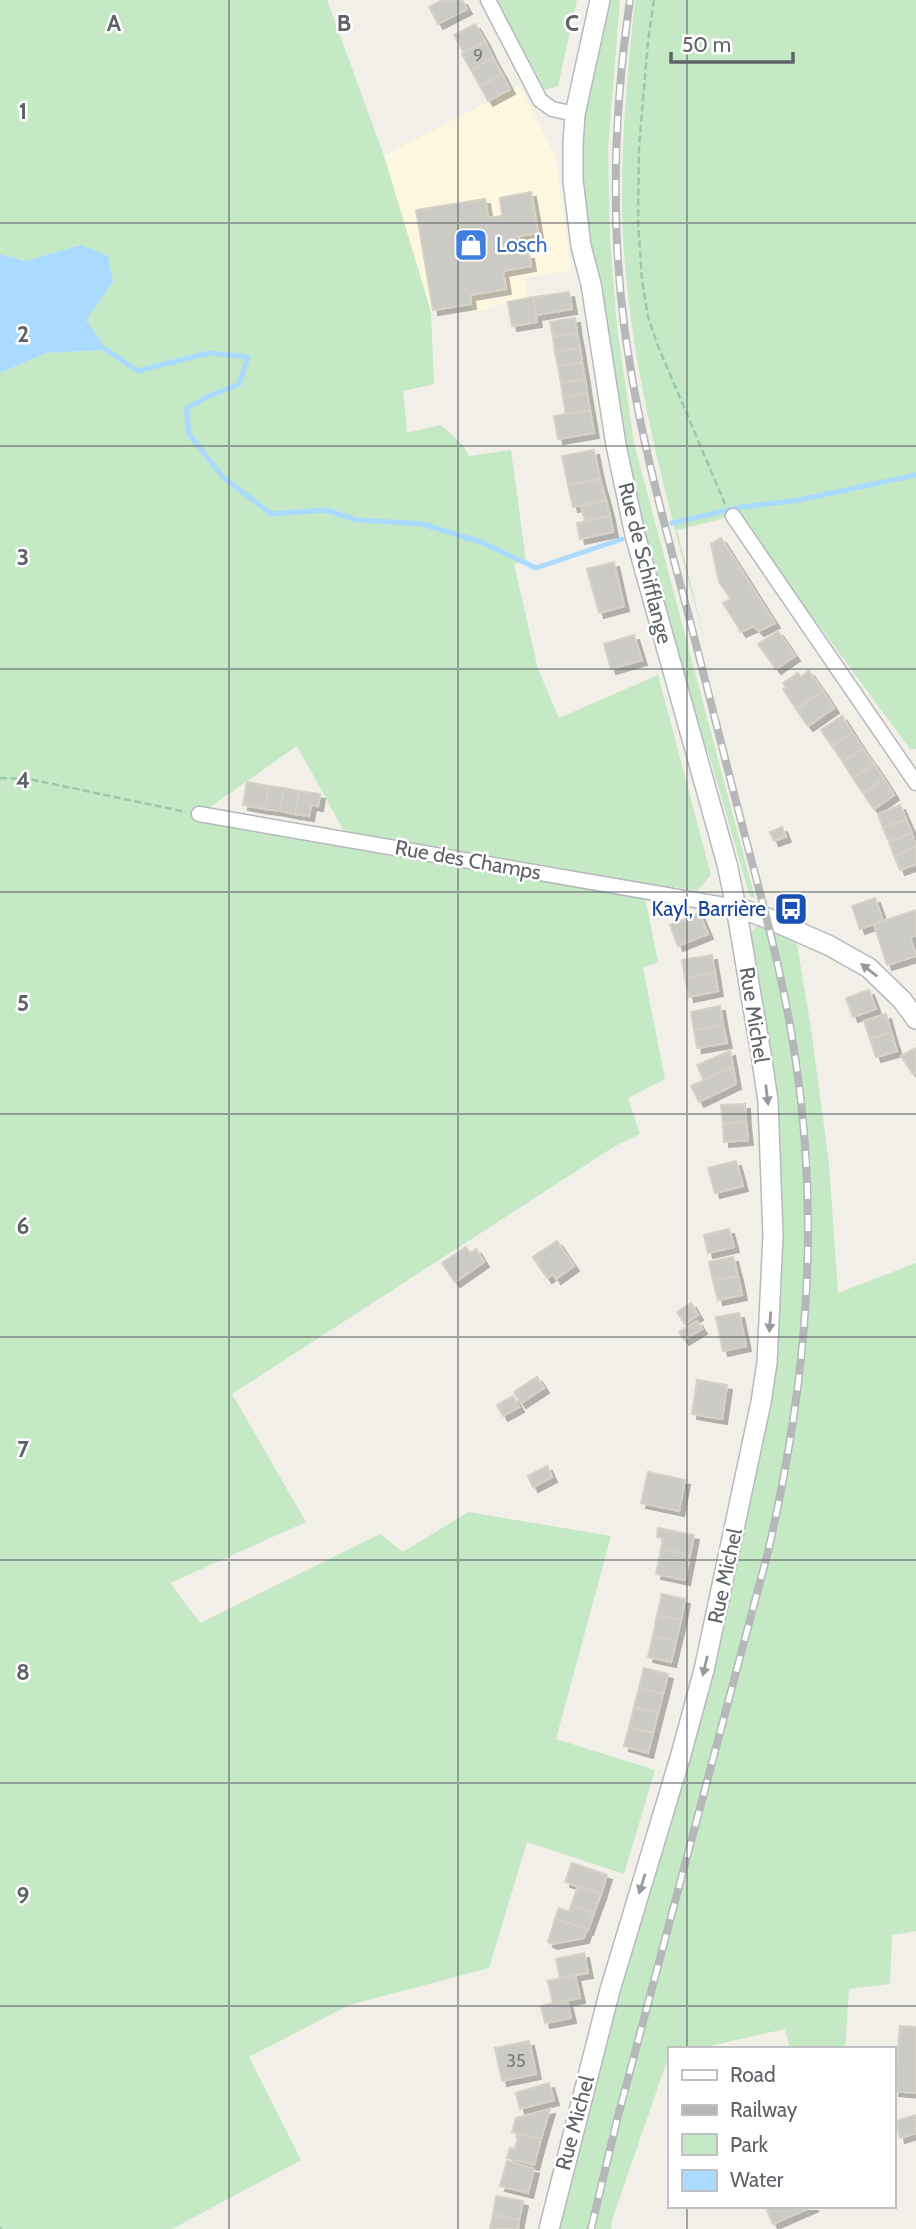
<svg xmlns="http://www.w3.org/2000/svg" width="916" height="2229" viewBox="0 0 916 2229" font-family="Cabin,sans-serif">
<defs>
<filter id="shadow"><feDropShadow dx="5" dy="5" stdDeviation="0" flood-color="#0004"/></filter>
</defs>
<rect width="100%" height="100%" fill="#f1efe8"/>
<path fill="#fef7e0" d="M520,85L556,158L571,270L525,278L528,299L508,302L472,314L471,304L431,312L384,156Z"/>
<g fill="#c5e8c5" fill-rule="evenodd">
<path d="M0,0H327L384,156L431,312L434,384L403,391L407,433L441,425L463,445L469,456L511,450L526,561L514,564L538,669L559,718L658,675L711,875L697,891L675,887L645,897L658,962L643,968L665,1079L628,1098L640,1134L615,1146L232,1394L306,1522L170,1583L200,1623L380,1534L403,1552L468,1512L611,1536L556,1739L655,1770L624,1874L527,1842L489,1968L349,2005L249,2057L301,2160L172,2229H0V373L46,353L107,350L86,320L81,245L25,261L0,254ZM297,746L349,840L200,814Z"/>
<path d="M497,0H577L558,86L545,90Z"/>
<path d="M600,0H620L608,150L610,239L617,327L634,443L755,898L750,897L708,751L695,752L635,535L573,180Z"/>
<path d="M635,0H916V749H910L809,612L798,611L733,516L677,530L708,652C671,516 631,379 623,238C619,159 627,78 635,0Z"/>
<path d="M758,925L778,932L797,944L811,1029L829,1164L838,1293L916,1263V1931L892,1935L890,1984L849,1989L845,2049H790L785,2029L697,2049H669V2055L613,2217L611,2229H558L770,1389L778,1113L751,932Z"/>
</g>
<path fill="#aadaff" d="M81,245L108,256L113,282L86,320L107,350L46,353L0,373V254L25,261Z"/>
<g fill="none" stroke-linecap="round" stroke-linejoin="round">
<g stroke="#aadaff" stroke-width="5">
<path d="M107,350L137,371L209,353L248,357L239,384L207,397L186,409L189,434L223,477L271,514L326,510L357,520L422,524L481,542L536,568L622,539"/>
<path d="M672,523L741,507L799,500L916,475"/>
</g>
</g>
<g fill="#cccac5" stroke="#d6d1c6" stroke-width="2" filter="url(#shadow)">
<path d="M442,0H462L467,9L438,24L429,7Z"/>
<path d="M475,24L485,41L464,53L454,35Z"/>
<path d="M485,41L493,58L471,70L462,54Z"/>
<path d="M493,58L502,74L480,86L471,70Z"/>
<path d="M502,74L510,89L488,101L480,86Z"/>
<path d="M531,192L538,233L518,236L522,255L529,254L531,266L503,271L506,289L470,295L471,304L433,310L416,210L485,199L488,218L502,216L500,198Z"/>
<path d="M569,292L572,309L536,315L533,297Z"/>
<path d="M533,297L537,322L512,326L508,302Z"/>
<path d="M575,318L577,333L553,337L550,322Z"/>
<path d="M577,333L580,348L555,352L553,337Z"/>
<path d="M580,348L582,362L558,366L555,352Z"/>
<path d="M582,362L585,379L561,383L558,366Z"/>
<path d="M585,379L587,393L563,397L561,383Z"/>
<path d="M587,393L590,410L566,414L563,397Z"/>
<path d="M590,410L594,433L558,439L554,416Z"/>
<path d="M594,450L600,479L568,485L562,456Z"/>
<path d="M600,479L606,500L573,507L568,485Z"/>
<path d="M606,500L610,516L585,521L581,506Z"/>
<path d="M610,516L613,532L580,539L577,523Z"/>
<path d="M721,538L775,623L759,631L754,626L741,632L723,603L731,599L719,582L711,544Z"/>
<path d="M614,562L624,606L599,613L587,569Z"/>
<path d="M778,631L795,656L776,669L758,644Z"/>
<path d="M634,635L642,660L611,669L604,644Z"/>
<path d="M809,671L823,691L796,709L783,689L786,687L783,683L798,673L801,677Z"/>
<path d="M823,691L834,708L808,726L796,709Z"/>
<path d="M842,716L852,732L832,746L821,730Z"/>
<path d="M852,732L863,749L843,762L832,746Z"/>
<path d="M863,749L874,764L853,778L843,762Z"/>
<path d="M874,764L884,779L863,793L853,778Z"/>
<path d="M884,779L894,795L874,809L863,793Z"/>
<path d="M247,782L269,786L265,809L243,805Z"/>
<path d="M269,786L284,788L280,811L265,809Z"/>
<path d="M284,788L299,791L295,814L280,811Z"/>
<path d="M299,791L320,794L318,806L311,805L309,816L295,814Z"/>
<path d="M900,805L906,819L883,828L878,814Z"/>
<path d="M906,819L912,833L889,842L883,828Z"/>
<path d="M782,827L786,837L774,841L770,832Z"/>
<path d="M912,833L916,847L894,856L889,842Z"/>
<path d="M916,847V864L900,870L894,856Z"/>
<path d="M875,898L883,921L860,929L852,906Z"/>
<path d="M916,910V935L910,937L916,956L887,965L874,924Z"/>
<path d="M699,913L708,934L678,946L670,925Z"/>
<path d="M712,955L715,973L685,978L682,960Z"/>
<path d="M715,973L718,991L689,997L685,978Z"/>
<path d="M869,990L876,1009L853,1017L846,998Z"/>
<path d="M720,1006L723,1025L694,1030L691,1012Z"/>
<path d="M886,1014L891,1032L870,1039L864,1021Z"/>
<path d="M723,1025L727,1043L697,1048L694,1030Z"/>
<path d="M891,1032L897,1051L876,1057L870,1039Z"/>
<path d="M916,1048V1073L913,1074L901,1056Z"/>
<path d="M730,1051L733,1067L704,1081L697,1065Z"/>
<path d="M733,1067L736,1084L699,1102L691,1086Z"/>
<path d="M745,1104L746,1122L723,1124L721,1105Z"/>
<path d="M746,1122L748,1140L724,1142L723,1124Z"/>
<path d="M736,1161L743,1186L715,1193L708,1168Z"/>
<path d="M729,1229L734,1247L708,1253L704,1235Z"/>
<path d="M557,1241L574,1266L556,1279L553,1274L547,1278L533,1257Z"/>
<path d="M466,1247L470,1253L476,1249L484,1262L455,1282L442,1263Z"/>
<path d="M733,1257L738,1276L713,1281L709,1262Z"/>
<path d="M738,1276L742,1295L718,1300L713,1281Z"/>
<path d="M691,1303L698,1315L685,1324L677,1312Z"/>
<path d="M739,1313L746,1346L723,1351L716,1317Z"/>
<path d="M697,1321L702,1329L684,1340L679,1332Z"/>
<path d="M537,1377L544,1388L521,1403L514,1392Z"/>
<path d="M697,1380L727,1385L722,1419L692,1414Z"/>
<path d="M513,1396L519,1407L503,1416L497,1405Z"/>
<path d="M547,1466L552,1477L533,1487L528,1476Z"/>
<path d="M648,1472L685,1480L679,1511L641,1503Z"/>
<path d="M658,1528L694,1535L690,1555L661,1549L663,1538L657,1537Z"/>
<path d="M661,1549L690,1555L685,1580L656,1574Z"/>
<path d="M662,1594L685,1599L681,1620L657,1615Z"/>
<path d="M657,1615L681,1620L676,1641L653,1636Z"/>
<path d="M653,1636L676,1641L671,1662L648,1657Z"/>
<path d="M644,1668L668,1674L663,1694L639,1688Z"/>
<path d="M639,1688L663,1694L658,1713L634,1707Z"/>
<path d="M634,1707L658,1713L653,1733L629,1727Z"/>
<path d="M629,1727L653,1733L648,1753L624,1746Z"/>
<path d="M572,1863L607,1875L601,1894L565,1882Z"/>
<path d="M578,1886L601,1894L594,1913L571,1906Z"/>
<path d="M571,1906L594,1913L588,1930L555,1919L559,1908L569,1912Z"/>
<path d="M555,1919L587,1929L584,1938L552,1944L548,1942Z"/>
<path d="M584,1953L588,1973L560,1978L556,1959Z"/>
<path d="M575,1975L580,1998L553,2003L548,1981Z"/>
<path d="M567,2000L571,2018L545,2023L541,2006Z"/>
<path d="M900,2026L916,2027V2093L894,2091Z"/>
<path d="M529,2041L536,2074L502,2081L495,2048Z"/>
<path d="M549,2083L554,2100L520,2109L516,2093Z"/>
<path d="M550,2109L541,2139L512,2132L516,2118Z"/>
<path d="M916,2115V2133L900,2138L896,2121Z"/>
<path d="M519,2134L541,2139L534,2165L507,2158L510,2148L515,2149Z"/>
<path d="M507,2161L534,2169L528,2193L500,2186Z"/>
<path d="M496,2196L523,2201L519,2220L493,2215Z"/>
<path d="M765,2206H814L773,2224Z"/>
<path d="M493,2215L519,2220L518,2229H490Z"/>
</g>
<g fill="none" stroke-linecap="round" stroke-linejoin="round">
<defs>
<g id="street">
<path d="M488,0L540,100L552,109L575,114"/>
<path d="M733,516L916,783"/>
<path d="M199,814L736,907"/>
</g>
<g id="secondary">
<path d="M736,907L767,918L830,946L869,968L902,1000L916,1019"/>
<path d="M549,2229L610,1990L680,1758L704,1670L761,1402L767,1363L773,1235L768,1101L762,1060L736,907L727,864L635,535L616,445L591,284L581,246L573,180V144L575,114L600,0"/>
</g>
</defs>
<use href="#street" stroke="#b5b8bc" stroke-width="17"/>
<use href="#secondary" stroke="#b6babf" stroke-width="22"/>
<g stroke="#9cc7a9" stroke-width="2.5" stroke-dasharray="7 3.5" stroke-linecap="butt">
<path d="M654,0L648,41L639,148L638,221L642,280L648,317L658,346L725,504"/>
<path d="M0,778L29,779L186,812"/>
<path d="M0,2227L1,2229"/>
</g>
<use href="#street" stroke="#fff" stroke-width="14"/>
<use href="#secondary" stroke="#fff" stroke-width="19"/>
<defs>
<path id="rail" d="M591,2229L617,2120L768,1552C806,1386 821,1225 795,1056C785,988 768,922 750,855C729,776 710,697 689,617C664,523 638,429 625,332C610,221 614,110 630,0"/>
</defs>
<use href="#rail" stroke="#b6b7b8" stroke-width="8"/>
<use href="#rail" stroke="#fff" stroke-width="5" stroke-dasharray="16" stroke-linecap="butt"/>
</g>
<defs><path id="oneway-solid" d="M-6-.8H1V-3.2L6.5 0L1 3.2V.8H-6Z" transform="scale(1.75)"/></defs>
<g fill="#979a9d">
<use href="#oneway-solid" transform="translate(869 970) rotate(-142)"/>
<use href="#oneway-solid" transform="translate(767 1095) rotate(83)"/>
<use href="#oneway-solid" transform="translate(770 1322) rotate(94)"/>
<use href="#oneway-solid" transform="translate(705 1666) rotate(103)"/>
<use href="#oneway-solid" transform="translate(642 1884) rotate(107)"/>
</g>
<path fill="none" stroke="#5f6368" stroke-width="2" stroke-opacity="0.55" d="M229,0V2229M458,0V2229M687,0V2049M0,223H916M0,446H916M0,669H916M0,892H916M0,1114H916M0,1337H916M0,1560H916M0,1783H916M0,2006H916M687,2206V2229"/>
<defs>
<symbol id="shop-square" viewBox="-11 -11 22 22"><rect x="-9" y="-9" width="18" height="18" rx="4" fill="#3f7fe0" stroke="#fff"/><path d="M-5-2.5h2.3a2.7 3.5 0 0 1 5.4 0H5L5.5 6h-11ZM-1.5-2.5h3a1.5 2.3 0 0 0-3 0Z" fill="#fff"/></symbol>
<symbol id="bus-square" viewBox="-11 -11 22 22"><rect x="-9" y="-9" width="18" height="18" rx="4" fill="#1a4fb4" stroke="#fff"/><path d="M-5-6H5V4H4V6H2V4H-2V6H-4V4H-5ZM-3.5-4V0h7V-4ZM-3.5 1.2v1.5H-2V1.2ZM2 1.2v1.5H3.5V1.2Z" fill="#fff"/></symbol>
</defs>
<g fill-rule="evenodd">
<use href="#shop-square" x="452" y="226" width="38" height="38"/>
<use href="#bus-square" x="772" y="890" width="38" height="38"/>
</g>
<g text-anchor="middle" stroke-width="5" stroke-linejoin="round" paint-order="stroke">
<g font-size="18" fill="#7a7d7f">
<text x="478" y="62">9</text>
<text x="516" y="2067">35</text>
</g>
<g font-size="21" fill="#366cbe" stroke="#fff" text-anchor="start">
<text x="496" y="252">Losch</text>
</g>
<g font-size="21" fill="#5f6368" stroke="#fff">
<text transform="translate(645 563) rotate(76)" y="7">Rue de Schifflange</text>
<text transform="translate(468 860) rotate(10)" y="7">Rue des Champs</text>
<text transform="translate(754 1015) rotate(81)" y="7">Rue Michel</text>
<text transform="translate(725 1576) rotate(-78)" y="7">Rue Michel</text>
<text transform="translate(575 2123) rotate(-75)" y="7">Rue Michel</text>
</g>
<g font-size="21" fill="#164399" stroke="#fff" text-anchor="end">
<text x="766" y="916">Kayl, Barrière</text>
</g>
</g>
<g font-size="23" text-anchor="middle" font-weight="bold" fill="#5f6368" stroke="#fff" stroke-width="5" stroke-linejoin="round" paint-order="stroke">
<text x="114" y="31">A</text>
<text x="344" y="31">B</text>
<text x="572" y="31">C</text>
<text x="23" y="119">1</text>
<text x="23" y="342">2</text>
<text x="23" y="565">3</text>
<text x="23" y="788">4</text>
<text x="23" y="1011">5</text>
<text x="23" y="1234">6</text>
<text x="23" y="1457">7</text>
<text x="23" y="1680">8</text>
<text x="23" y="1903">9</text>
</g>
<rect x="668" y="2047" width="228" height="161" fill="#ffffff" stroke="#bfc1c3" stroke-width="2"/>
<rect x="682" y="2070" width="35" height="10" fill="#ffffff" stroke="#bfc1c3" stroke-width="2"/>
<text x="730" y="2082" font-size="21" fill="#5f6368">Road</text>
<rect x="682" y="2105" width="35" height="10" fill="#b6b7b8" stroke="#bfc1c3" stroke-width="2"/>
<text x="730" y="2117" font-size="21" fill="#5f6368">Railway</text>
<rect x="682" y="2134" width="35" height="21" fill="#c5e8c5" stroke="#bfc1c3" stroke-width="2"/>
<text x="730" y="2152" font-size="21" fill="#5f6368">Park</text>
<rect x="682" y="2170" width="35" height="21" fill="#aadaff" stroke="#bfc1c3" stroke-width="2"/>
<text x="730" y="2187" font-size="21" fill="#5f6368">Water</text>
<path d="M671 52v10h122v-10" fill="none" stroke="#5f6368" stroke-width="3.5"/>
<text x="682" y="52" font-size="21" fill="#5f6368" stroke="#ffffff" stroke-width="5" paint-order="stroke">50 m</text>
</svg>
